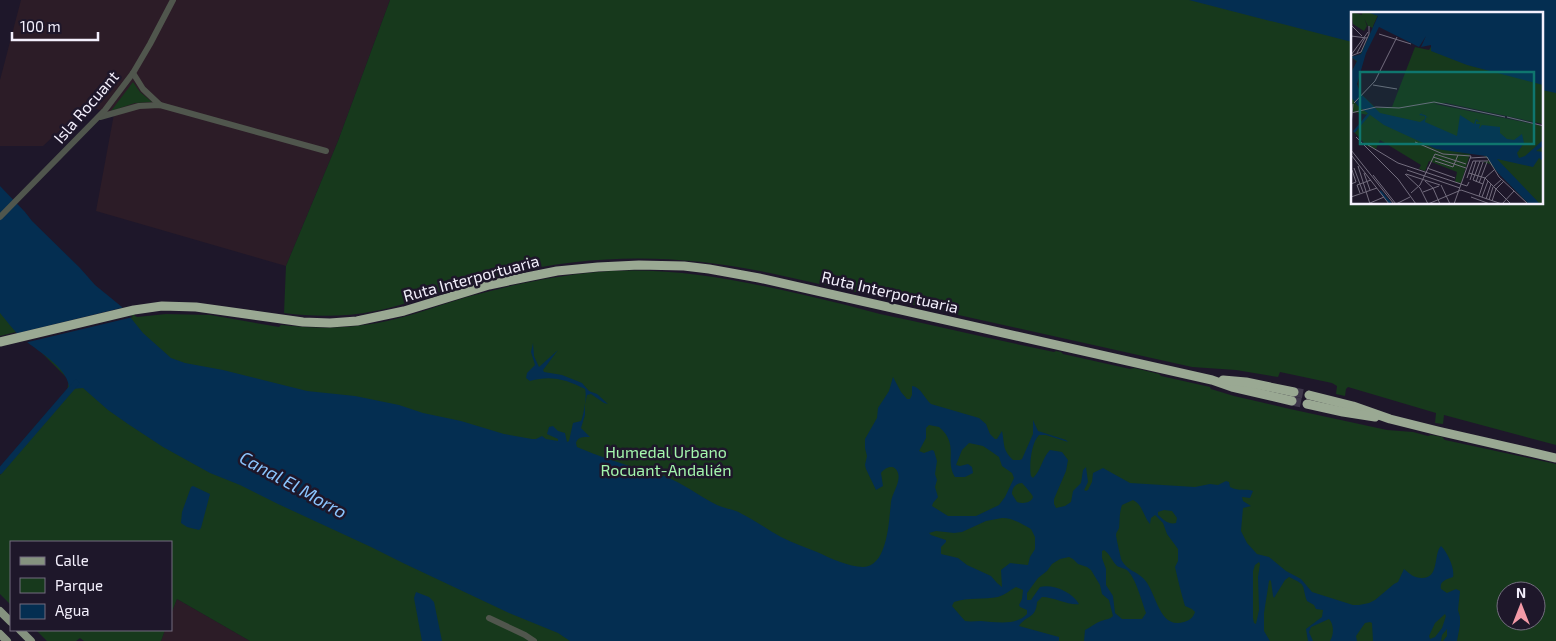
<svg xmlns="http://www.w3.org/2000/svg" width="1556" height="641" viewBox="0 0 1556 641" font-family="'Exo 2',sans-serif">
<rect width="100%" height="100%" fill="#1e172a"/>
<g fill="#2c1c27">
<path d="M21,0H390L338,141L286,266L96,211L114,114L86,106L43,146H0V80Z"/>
<path d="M177,599L250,641H161L165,630H171V614Z"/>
</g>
<g fill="#17391c" fill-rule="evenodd">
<path d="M390,0H1336L1352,14V204H1542V56L1556,60V445L1444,415L1443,424L1435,423L1436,413L1348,387L1346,389L1345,396L1336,394L1337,386L1332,383L1280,372L1278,377L1236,370L1192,367L770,273C677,254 596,253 503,275C477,281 452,289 426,296C409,302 393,308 375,311C345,317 315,317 284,313L286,266L338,141Z"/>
<path d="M133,82L140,92L152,102L135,103L111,111Z"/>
<path d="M33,225L97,288L120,307L137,317L166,314L210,315L279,327L281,325C309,328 336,329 364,325C400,321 433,307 467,297C514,284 563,274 611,271C690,267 766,286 842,304C855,307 867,311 880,314C937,326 996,340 1054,352L1056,351L1061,352L1063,354L1130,369L1134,368L1159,374L1161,376L1210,387L1211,389L1234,396L1290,409L1387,430L1413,432L1428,436L1431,435L1442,437L1445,440L1556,464V641H250L177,599L171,614V542H11V605L0,594V475L69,392L67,391L69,381L67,378L41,352L16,332L0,336V312ZM1506,591H1536V621H1506Z"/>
<path d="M36,630H165L161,641H84L80,638L76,641H47Z"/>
</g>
<g fill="#042e51" fill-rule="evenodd">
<path d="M1189,0H1556V93L1542,90V14H1352V42Z"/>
<path d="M0,186L25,212L32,221L80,268L95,285L122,307L143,333L171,358L185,363L223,370L307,391L355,396L399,405L423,413L461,421L504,434L532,439H536L542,436L546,439L558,441V439L547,434L549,427L553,426L558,431L565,433L567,442L569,441L573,423L581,421C584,414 587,395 585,389C566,379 550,375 530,381L526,378L527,373L535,365L531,352L533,343L534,356L539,367L558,350L543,370L544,372L562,375L582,383L589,391L597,394L608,404L604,403L591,394L587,395L585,404V415L581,428L590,437C584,437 578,436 576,443L577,447C598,456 620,463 642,470C649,473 657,473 664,476C683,483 699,496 717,505C725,509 734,509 742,514C756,521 768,530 781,537C793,543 805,547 817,552C830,558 849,567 863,567C888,567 889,519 891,502C892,493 901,482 898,473C895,463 885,467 881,473L883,486L876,490L866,469L865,465L867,456L865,448V439L877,418L878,408L889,391L893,377L901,392L907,399H910L912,395V386C921,387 924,398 931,404L979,418L986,424L990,434L995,439H997L1002,431C1005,445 1002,449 1013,460H1020L1022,459L1033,434V420L1038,431L1066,440L1068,442L1046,435H1039C1031,443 1029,466 1031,476L1033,478C1041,471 1042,458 1050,450L1062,452L1068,460L1066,471L1054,499V504L1056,508L1065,506L1071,502L1073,491L1081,483L1083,470L1086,467L1088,482L1084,490L1086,491L1088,490L1092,482L1093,473L1103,468L1130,483L1195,487L1210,484L1218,485L1226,481L1229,482L1230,487C1239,492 1246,488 1253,491L1250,498L1242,497L1243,501L1251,506L1243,508L1241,531L1247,543L1257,554L1269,557L1286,571L1301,579L1312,592L1353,605H1359L1369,603L1375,600L1394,584L1398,582L1404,569C1410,574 1414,578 1422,578C1440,578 1433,554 1441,546C1448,553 1455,569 1453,577C1447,579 1439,581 1441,589L1447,593L1456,589L1460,591L1458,610L1460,617V625L1457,641H1443L1447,636V629L1442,635L1441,641H1373L1372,623L1370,622L1365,623L1356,636L1357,641H1330C1334,635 1334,624 1329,619L1311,627L1309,632L1313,641H1308L1306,629L1322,617L1323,610L1316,609L1314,605L1307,601C1301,584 1308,586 1289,577L1285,580L1274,598L1273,596L1271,581L1270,580L1269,581L1264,613V631L1270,641H1084L1085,630C1090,628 1095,623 1101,621C1106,619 1109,620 1113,616L1109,600L1102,594L1100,585L1091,570L1087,567L1078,564L1073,559L1069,557L1060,559L1052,564L1047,571L1038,578L1027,593V600H1031L1040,587C1053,584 1072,592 1079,604C1070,606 1054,597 1042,597L1037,602C1036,619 1026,615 1019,626L1059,637V641H570L558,633L509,613L403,563L371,547L278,504L240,485L210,473L163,447L128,424L108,410L83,388L72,389L69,387C67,366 35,350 21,337C13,330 7,321 0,313ZM929,425L939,427C960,445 944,460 955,477H965L973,473L972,467L968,464L960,466L956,465L962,450L969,443L983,446L992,452L999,457L1002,466L1012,473L1014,478L1005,497L999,505L976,516H948L932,506L933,503L938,497L935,487L937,480L935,474L937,461L934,451L932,450L924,453L919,451L926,438V428ZM1022,483C1023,484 1033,495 1033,497C1031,503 1023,504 1017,502L1012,494C1012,488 1016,483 1022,483ZM1133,500C1143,505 1143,516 1150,524L1151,518L1155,515L1163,523L1167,534L1178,549V561L1175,567C1178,580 1181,593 1185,606L1192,609L1195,612C1193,618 1190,620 1184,622C1158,630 1157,591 1143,578C1137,572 1127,570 1122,561C1121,560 1116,537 1116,535C1116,532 1118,531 1119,528C1120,520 1119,513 1122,505ZM1164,510L1172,511L1177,518L1176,523C1168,525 1163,519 1158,515V512ZM1002,518C1014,518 1021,524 1031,529L1035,537V549L1030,557L1028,565L1010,563L1001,570L1002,587L997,583L991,576L967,565L958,558L941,554V547L946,542V540L931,535L929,533L936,531L954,533L962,532L986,521ZM1104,550C1110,554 1112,561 1117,566C1121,568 1125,568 1128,571C1136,579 1142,602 1146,613L1142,619H1122L1115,613L1113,596L1106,585V569L1102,558V551ZM1259,562L1260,564L1258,577L1259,610L1256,624L1254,623L1253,618V571L1255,565ZM1016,587L1023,590L1022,599L1019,605L1020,607L1027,610V614C1016,626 996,622 981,621C976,621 971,622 965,621L952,606L954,602C968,597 984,600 998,597C1005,595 1010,590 1016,587ZM1445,614L1446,616L1442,628L1435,637L1430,639L1429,636L1435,623Z"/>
<path d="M193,486L210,494L201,528L199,530L187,527L181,523L182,512L191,487Z"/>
<path d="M416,592L429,597L434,602L442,641H422L414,598Z"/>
</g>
<path fill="#1e172a" d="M125,307L133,317L24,343L14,334Z"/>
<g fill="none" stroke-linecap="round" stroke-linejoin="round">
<path stroke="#042e51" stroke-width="6" d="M0,471L76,383"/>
<g stroke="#3e374a" stroke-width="9" stroke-dasharray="9 4.5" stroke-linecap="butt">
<path d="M1294,392L1309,395"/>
<path d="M1292,401L1307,404"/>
</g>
<g stroke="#50564d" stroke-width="6">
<path d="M133,73L143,89L160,105"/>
<path d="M100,117L139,106L160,105L326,151"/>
<path d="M0,217L105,110L133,73L150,44L173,0"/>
<path d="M489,618L525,635L534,641"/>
</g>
<g stroke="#85927f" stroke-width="8">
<path d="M0,611L11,622"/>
<path d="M20,630L31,641"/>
<path d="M0,634L7,641"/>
</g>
<g stroke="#9aa993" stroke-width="9">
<path d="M0,342L134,310L162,306L196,307L303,322L330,323L357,321L404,311L489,285L522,278L557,271L598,267L639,265L684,266L709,269L759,278L1212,380L1232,387L1292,401"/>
<path d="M1223,380L1246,382L1294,392"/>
<path d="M1309,395L1353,406L1390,419L1438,431L1556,458"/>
<path d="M1307,404L1343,412L1375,417"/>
</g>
</g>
<g text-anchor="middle" stroke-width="5" stroke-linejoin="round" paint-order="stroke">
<g font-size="16" fill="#f3effc" stroke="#1e172a">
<text transform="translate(86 107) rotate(-49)" y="6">Isla Rocuant</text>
<text transform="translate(471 278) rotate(-15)" y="6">Ruta Interportuaria</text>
<text transform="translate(890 292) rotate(13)" y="6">Ruta Interportuaria</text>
</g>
<g font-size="16" fill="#a4f6ad" stroke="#1e172a">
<text x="666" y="458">Humedal Urbano<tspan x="666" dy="18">Rocuant-Andalién</tspan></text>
</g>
<g font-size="18" font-style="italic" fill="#8ac4fd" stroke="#1e172a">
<text transform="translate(293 485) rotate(29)" y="6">Canal El Morro</text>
</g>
</g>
<g transform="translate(1351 12)">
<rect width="192" height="192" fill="#1e172a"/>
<path d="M0,0L12,3L16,14L13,19L2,12ZM10,0L28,1L22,14L26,18L14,42L6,72L10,82L25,96L79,91L192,114V192H178L139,152L132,150L138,149L132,142L101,141L119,142L110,171L104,170L106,160L78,149L74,159L68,157L70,153L29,128L25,137L16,134L3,120L17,103L2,100L0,93V61L6,50L0,45L9,43L22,16L17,14ZM83,30L192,69V112L95,91L41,95L64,35L78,38Z" fill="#17391c"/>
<path d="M16,0H192V73L116,53L80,39V33L70,35L75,24L68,35L28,15L15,41L6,72L9,81L29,101L69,110L74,107V104L68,103L72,100L70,102L74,103L77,106L75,105L74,110L106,124L109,103L123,112L125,107L129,110L125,109V112H129L128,117L131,113L149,115V121L156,127L163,128L171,122L173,131L166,141L168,146L174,144L192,128V134L185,139L192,140V149L188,146L182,155L146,147L189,192H178L147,161L135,144L85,137L33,113L7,94L0,85V61L6,49L0,45L10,42L27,4Z" fill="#042e51"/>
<path fill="none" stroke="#042e51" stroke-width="2.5" d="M3,120L18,102M29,179L40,192"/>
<path fill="none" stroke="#736d7e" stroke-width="1" d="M0,13L11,24M28,22L60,32M0,24L16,26M6,41L14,26M0,43L17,20M0,44L10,40L18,22V14M22,73L46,77M3,91L24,69L46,25M0,101L25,95L48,96L83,90L154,105M156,105L193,114M0,113L2,92M5,125L47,167L65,192M64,130L92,142L120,144L103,192M17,133L47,151L116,174L118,170M0,138L43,192M1,144L38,192M82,145L115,156M119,146L136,145L148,165L177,192M84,149L102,155L107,143M129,149L122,168L132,172M7,154L19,192M3,156L12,180M76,156L104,166M56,158L109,176M13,161L19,178M118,161L134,166L160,192M54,162L69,176L77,192M55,162L89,173M22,163L45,192M116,166L122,149H137M119,168L125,149M74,169L82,176L89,192M125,170L132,150M128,171L136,150M0,172L5,170L1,158M90,173L99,192M72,180L88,174M9,181L6,173L20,168M60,181L69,173L84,142L115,152M128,184L134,166L143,158M0,185L26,176M120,185L139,192M131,185L137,169M135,187L140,172M138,188L142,175L151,167M141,189L145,177L153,169M19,191L33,185M45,192L59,185M77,192L110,178L151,192M151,192L163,179"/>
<path fill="#0f766e" fill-opacity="0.15" stroke="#0f766e" stroke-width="2.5" d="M9,60H183V132H9Z"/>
<rect width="192" height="192" fill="none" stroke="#f3effc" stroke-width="2.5"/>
</g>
<rect x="10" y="541" width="162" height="90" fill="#1e172a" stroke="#736d7e"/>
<rect x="20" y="557" width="25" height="8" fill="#85927f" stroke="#736d7e"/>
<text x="55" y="566" font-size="15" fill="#f3effc">Calle</text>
<rect x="20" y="578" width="25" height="15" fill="#17391c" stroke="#736d7e"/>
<text x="55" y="591" font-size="15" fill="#f3effc">Parque</text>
<rect x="20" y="604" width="25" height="15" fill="#042e51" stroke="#736d7e"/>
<text x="55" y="616" font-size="15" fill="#f3effc">Agua</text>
<g transform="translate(1521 606)"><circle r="24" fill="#1e172a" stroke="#736d7e"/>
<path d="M0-4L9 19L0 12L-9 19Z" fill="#f39aa7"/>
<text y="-8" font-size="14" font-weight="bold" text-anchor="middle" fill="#f3effc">N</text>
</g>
<path d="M12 32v8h86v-8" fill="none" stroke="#f3effc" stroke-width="2.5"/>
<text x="20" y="32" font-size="15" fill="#f3effc" stroke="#1e172a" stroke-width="4" paint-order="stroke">100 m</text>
</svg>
